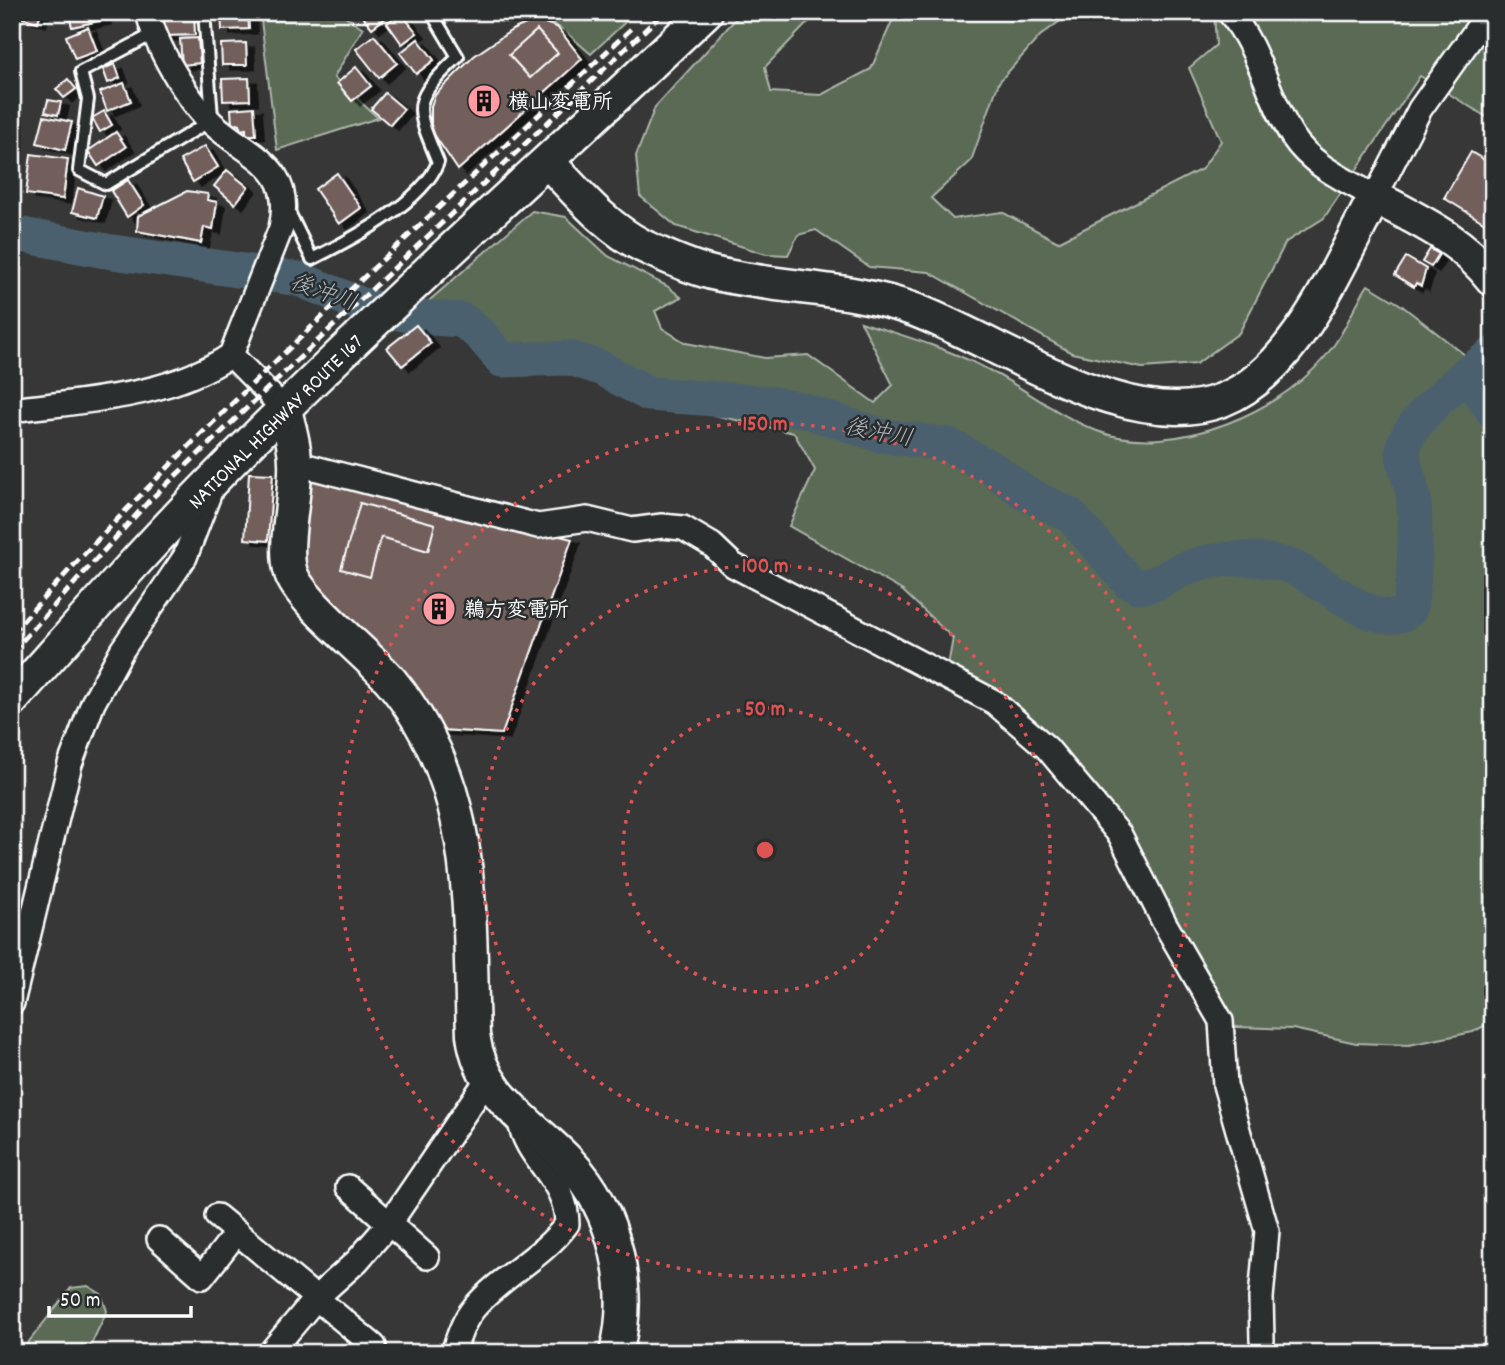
<svg xmlns="http://www.w3.org/2000/svg" width="1505" height="1365" viewBox="0 0 1505 1365" font-family="Dekko,'Klee One',sans-serif">
<defs>
<filter id="shadow"><feDropShadow dx="8" dy="4.5" stdDeviation="0" flood-color="#0009"/></filter>
</defs>
<rect width="100%" height="100%" fill="#383737"/>
<filter id="ink" filterUnits="userSpaceOnUse"><feTurbulence type="fractalNoise" baseFrequency=".0143" numOctaves="2"/><feDisplacementMap in="SourceGraphic" scale="14" xChannelSelector="R" yChannelSelector="G"/><feConvolveMatrix kernelMatrix="1 2 1 2 8 2 1 2 1" color-interpolation-filters="sRGB"/></filter>
<g filter="url(#ink)">
<g fill="#5a6b54" stroke="#acb5aa" stroke-width="2">
<path d="M260,12H339L363,28L334,77L378,118L277,150Z"/>
<path d="M499,12H636L591,54C576,42 554,17 533,18C520,18 513,25 500,21Z"/>
<path d="M742,12H818L765,67L771,92L821,95L871,69L896,12H1072L1040,36L999,82L971,161L931,198L953,219L1002,212L1058,242L1202,169L1221,141L1189,68L1216,45L1214,12H1493V121L1420,76L1324,218L1286,242L1239,333L1196,364L1142,368L1072,353L929,272L869,267L816,230L798,235L788,255L766,254L676,226L640,196L636,156L655,107Z"/>
<path d="M532,211L566,217L608,256L667,286L681,297L655,311L662,328L686,343L765,358L808,355L875,403L893,385L861,322C901,335 943,347 981,366C1021,385 1056,415 1097,431C1173,460 1290,410 1334,345C1347,327 1355,304 1368,285L1401,305L1493,377V1021L1473,1032L1409,1045L1356,1043L1293,1029L1210,1026L1162,937L1118,845L1024,733L946,677L953,638L903,591L789,526L815,470L794,433L709,414L669,412L573,366L544,363L511,350L467,308L432,314L423,306Z"/>
<path d="M88,1286L101,1294L107,1311L87,1353H20L71,1288Z"/>
</g>
<g fill="none" stroke-linecap="round" stroke-linejoin="round">
<g stroke="#4b606e" stroke-width="35">
<path d="M12,233L106,251L299,279L362,305L417,317L462,320L481,335L502,360L570,358L601,368L649,394L768,403L803,410L879,435L949,445L993,469L1025,493L1070,515L1128,581L1137,586C1154,588 1167,576 1182,570C1217,556 1256,555 1292,567C1321,578 1382,637 1410,609C1415,574 1416,537 1414,502C1413,483 1400,463 1404,445C1409,420 1471,370 1493,354"/>
<path d="M1466,374L1493,411"/>
</g>
</g>
<g fill="#725f5b" stroke="#fff" stroke-width="2" filter="url(#shadow)">
<path d="M12,12H41L38,22L12,15Z"/>
<path d="M68,12H102L103,20L72,27Z"/>
<path d="M163,12H194L195,35L164,36Z"/>
<path d="M221,12H248L249,29L222,30Z"/>
<path d="M359,12H391L392,13L372,28Z"/>
<path d="M401,13L417,33L402,44L387,23Z"/>
<path d="M535,20L557,27L582,59L458,170L431,130V106L435,95L474,56L512,30Z"/>
<path d="M88,27L97,51L75,59L66,36Z"/>
<path d="M537,30L558,53L530,78L509,55Z"/>
<path d="M374,35L397,63L379,78L356,49Z"/>
<path d="M198,38L200,63L182,65L180,39Z"/>
<path d="M418,39L434,60L416,74L400,53Z"/>
<path d="M246,43L247,65H222L221,44Z"/>
<path d="M115,64L120,78L108,83L103,69Z"/>
<path d="M356,67L371,86L352,101L337,83Z"/>
<path d="M249,78L250,100L223,101L222,79Z"/>
<path d="M68,79L76,89L64,98L56,89Z"/>
<path d="M124,83L131,101L107,111L100,92Z"/>
<path d="M385,93L404,109L390,125L371,109Z"/>
<path d="M48,100L61,102L58,115L45,112Z"/>
<path d="M254,107L256,135H246V129L240,130V124L232,125L231,109Z"/>
<path d="M104,111L112,125L100,132L92,118Z"/>
<path d="M44,116L72,122L65,150L37,143Z"/>
<path d="M116,132L126,147L98,166L88,151Z"/>
<path d="M205,146L218,167L193,182L180,160Z"/>
<path d="M1471,152L1493,165V228L1444,198Z"/>
<path d="M31,154L68,159L63,199L26,194Z"/>
<path d="M227,170L248,187L235,204L214,186Z"/>
<path d="M337,173L361,208L339,224L315,189Z"/>
<path d="M128,180L144,205L127,217L111,191Z"/>
<path d="M78,188L103,196L97,218L72,212Z"/>
<path d="M187,191L208,194L207,200L217,202L213,229L204,227L201,243L137,231L138,216Z"/>
<path d="M1430,249L1439,254L1431,267L1422,262Z"/>
<path d="M1406,257L1426,269L1421,286L1416,283L1414,287L1395,275Z"/>
<path d="M416,325L431,343L402,366L387,348Z"/>
<path d="M249,473L273,474L268,541L245,539Z"/>
<path d="M310,474L572,539L502,734L441,730L301,583Z"/>
<path d="M360,503L435,524L428,551L381,537L370,577L341,569Z"/>
</g>
<g fill="none" stroke-linecap="round" stroke-linejoin="round">
<defs>
<g id="lane">
<path d="M204,12L212,117"/>
<path d="M155,33L81,72L88,99L79,170L106,184L210,121"/>
<path d="M287,208L312,259C350,240 424,202 438,162C414,104 411,102 458,57L431,12"/>
</g>
<g id="street">
<path d="M1229,12C1261,50 1268,99 1293,137C1312,166 1346,180 1375,197L1420,109L1489,12"/>
<path d="M231,355L285,410"/>
<path d="M12,410C87,400 167,398 231,355L281,228C295,166 251,158 213,124C188,101 155,46 148,12"/>
<path d="M295,463L538,526L587,519L632,530L662,526L683,528L712,545L733,565L994,702L1047,748L1120,835L1165,924L1221,1021L1225,1085L1267,1231L1261,1298L1262,1340"/>
<path d="M12,1003L70,764L93,703L122,650L185,557L211,489"/>
<path d="M348,1187L427,1257"/>
<path d="M217,1216L374,1346L371,1353"/>
<path d="M159,1239L202,1277L237,1232"/>
<path d="M270,1353L316,1298L357,1261L389,1224L487,1080"/>
<path d="M453,1353C458,1338 463,1321 474,1308C501,1276 542,1258 567,1224C567,1179 527,1161 520,1122"/>
</g>
<g id="secondary">
<path d="M548,162C577,192 605,227 643,246C664,256 689,267 712,273C779,289 849,286 915,310C1002,343 1130,436 1222,400C1297,371 1338,264 1375,197C1418,220 1463,240 1493,280"/>
<path d="M285,410C289,427 295,444 295,462C297,491 282,547 291,573C300,601 367,653 391,681C479,788 468,906 473,1035C481,1096 530,1121 570,1163C616,1211 633,1290 616,1353"/>
<path d="M12,700C79,625 145,549 215,478C373,317 543,167 706,12"/>
</g>
</defs>
<use href="#lane" stroke="#fff" stroke-width="16"/>
<use href="#street" stroke="#fff" stroke-width="28"/>
<use href="#secondary" stroke="#fff" stroke-width="37"/>
<use href="#lane" stroke="#2a2d2e" stroke-width="10"/>
<use href="#street" stroke="#2a2d2e" stroke-width="23"/>
<use href="#secondary" stroke="#2a2d2e" stroke-width="32"/>
<g stroke="#fff" stroke-width="5" stroke-dasharray="10 5" stroke-linecap="butt">
<path d="M12,633C204,417 422,225 633,27"/>
<path d="M12,652L149,501L664,12"/>
</g>
</g>
</g>
<g fill="none" stroke="#de5353" stroke-width="3.5" stroke-dasharray="3.5 7">
<circle cx="765" cy="850" r="142"/>
<circle cx="765" cy="850" r="285"/>
<circle cx="765" cy="850" r="427"/>
</g>
<defs>
<symbol id="building-disc" viewBox="-11 -11 22 22"><circle r="9.5" fill="#ff9aa2" stroke="#2a2d2e"/><path d="M-4-6H4V6H1V3H-1V6H-4ZM-2.5-4.3h1.7v1.8h-1.7ZM.8-4.3h1.7v1.8H.8ZM-2.5-1h1.7V.8h-1.7ZM.8-1h1.7V.8H.8Z" fill="#111"/></symbol>
</defs>
<g fill-rule="evenodd">
<use href="#building-disc" x="465" y="82" width="38" height="38"/>
<use href="#building-disc" x="420" y="590" width="38" height="38"/>
</g>
<g text-anchor="middle" stroke-width="5" stroke-linejoin="round" paint-order="stroke">
<g font-size="21" font-weight="bold" fill="#fff" stroke="#2a2d2e" text-anchor="start">
<text x="508" y="108">横山変電所</text>
<text x="464" y="616">鵜方変電所</text>
</g>
<g font-size="21" fill="#fff" stroke="#2a2d2e">
<text transform="translate(275 421) rotate(-45)" y="7">NATIONAL HIGHWAY ROUTE 167</text>
</g>
<g font-size="23" font-style="italic" fill="#aeb7be" stroke="#2a2d2e">
<text transform="translate(324 291) rotate(20)" y="8">後沖川</text>
<text transform="translate(879 431) rotate(11)" y="8">後沖川</text>
</g>
</g>
<circle cx="765" cy="850" r="10" fill="#de5353" stroke="#2a2d2e" stroke-width="3.5"/>
<g font-size="21" text-anchor="middle" font-weight="bold" fill="#de5353" stroke="#2a2d2e" stroke-width="5" stroke-linejoin="round" paint-order="stroke">
<text x="765" y="430">150 m</text>
<text x="765" y="572">100 m</text>
<text x="765" y="715">50 m</text>
</g>
<rect width="1505" height="1365" fill="none" stroke="#2a2d2e" stroke-width="42"/>
<rect x="21" y="21" width="1463" height="1323" fill="none" stroke="#fff" stroke-width="2.5" filter="url(#ink)"/>
<path d="M49 1306v10h142v-10" fill="none" stroke="#ffffff" stroke-width="3.5"/>
<text x="60" y="1306" font-size="21" fill="#ffffff" stroke="#2a2d2e" stroke-width="5" paint-order="stroke">50 m</text>
</svg>
